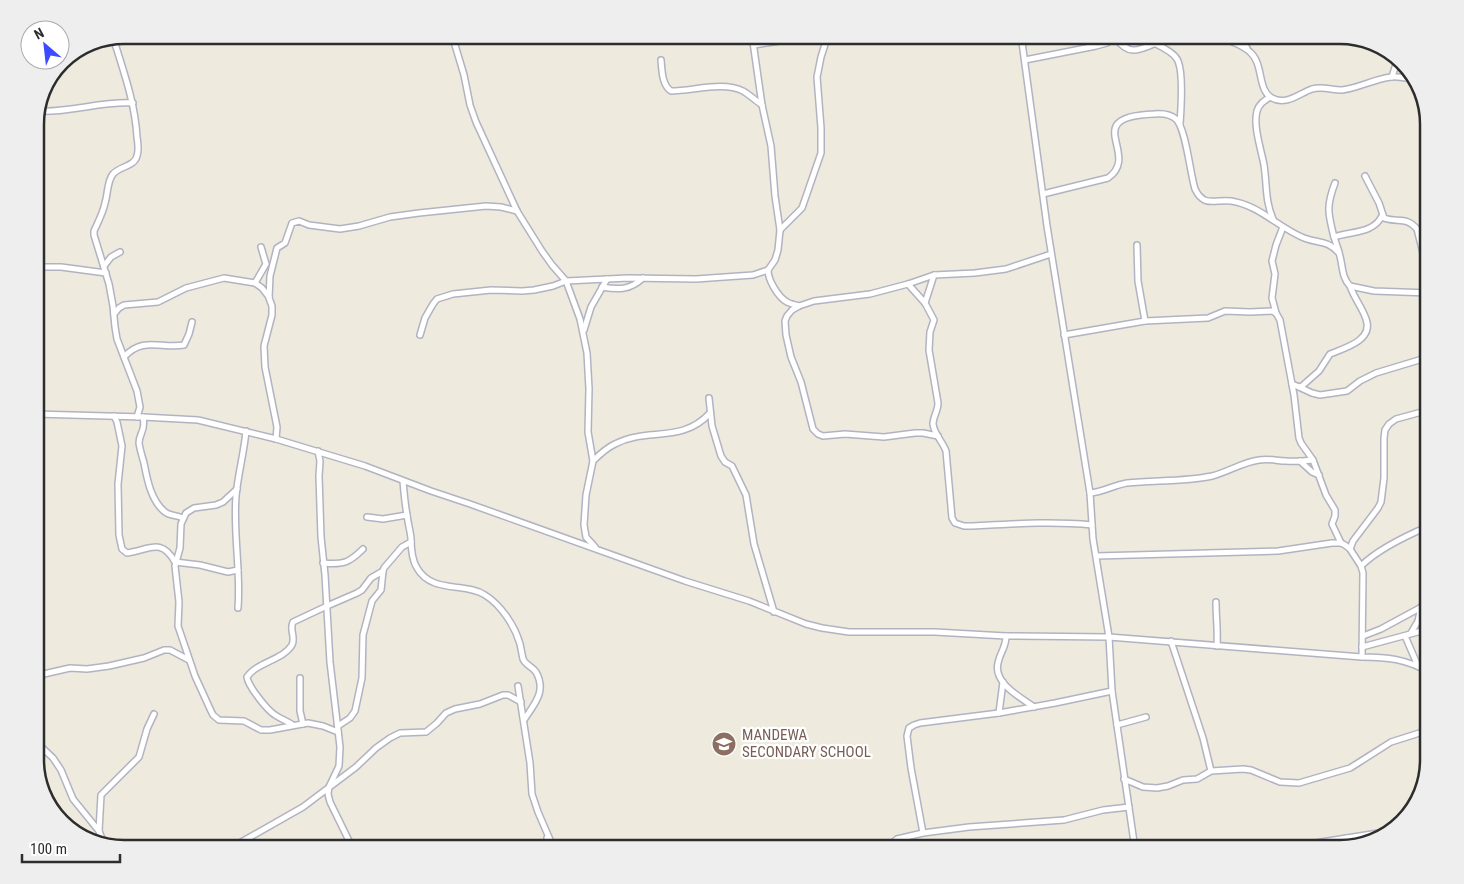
<svg xmlns="http://www.w3.org/2000/svg" width="1464" height="884" viewBox="0 0 1464 884" font-family="'Roboto Condensed',sans-serif">
<rect width="100%" height="100%" fill="#efeade"/>
<g fill="none" stroke-linecap="round" stroke-linejoin="round">
<defs>
<g id="minor">
<path d="M452,35L464,75L470,105L476,122L517,211L542,251L552,265L566,281L580,319L587,353L589,389L588,432L593,461L586,495L584,525L586,537L595,547"/>
<path d="M1021,35L1047,226L1090,493L1093,539L1109,637L1112,691L1135,849"/>
<path d="M1211,35C1224,39 1240,43 1250,52C1264,64 1257,90 1272,98C1286,106 1300,93 1312,89C1322,86 1332,90 1342,90C1359,88 1374,79 1391,77C1399,76 1409,79 1417,80"/>
<path d="M1235,35L1247,48"/>
<path d="M113,37C123,70 135,102 137,137C138,143 139,150 137,156C134,167 120,166 113,174C107,181 108,194 105,203C103,213 98,222 94,231V235L109,284L113,306L115,327L117,339L137,391L140,407L137,417"/>
<path d="M1115,37C1128,56 1138,51 1156,43C1164,39 1173,37 1182,35"/>
<path d="M1154,43C1162,47 1173,52 1177,59C1184,70 1181,110 1180,124"/>
<path d="M754,45L821,35"/>
<path d="M661,60C662,71 662,85 671,91C693,91 723,81 743,91C750,95 756,101 762,105"/>
<path d="M1025,60L1096,46L1107,43L1115,35"/>
<path d="M1392,77L1396,64L1399,61"/>
<path d="M1270,97C1264,101 1259,104 1257,111C1253,126 1261,149 1264,165C1267,184 1265,201 1273,219"/>
<path d="M38,111C70,113 101,101 133,103"/>
<path d="M1365,176L1379,203L1384,218C1398,223 1406,216 1417,229L1429,277"/>
<path d="M1043,194L1108,178C1142,154 1078,117 1154,114C1162,113 1170,114 1176,119C1186,129 1190,173 1195,189C1204,208 1215,199 1231,201C1259,205 1279,228 1304,238C1319,244 1326,239 1339,253C1343,264 1341,277 1350,286L1374,291L1429,293"/>
<path d="M780,230L802,208L821,153V128L817,77L821,57L828,35"/>
<path d="M1334,237C1328,214 1326,206 1335,183"/>
<path d="M1137,245L1138,281L1145,321"/>
<path d="M1339,252L1334,237C1351,231 1373,234 1382,216"/>
<path d="M104,266L111,257L120,252"/>
<path d="M35,267H61L106,273"/>
<path d="M768,270C768,280 778,297 787,302C791,304 795,305 799,306"/>
<path d="M255,283L266,264L261,247"/>
<path d="M908,284L925,303L934,320L930,332L929,350L938,403C938,411 933,417 933,424C934,434 943,442 946,451L952,518L955,523L964,526H970C1011,524 1051,521 1092,525"/>
<path d="M602,287C619,290 630,290 643,278"/>
<path d="M925,303L934,275"/>
<path d="M1276,313L1272,298L1275,274L1272,261L1276,245L1283,227"/>
<path d="M114,314L119,308L124,305L158,302L186,288L224,278L255,283L262,288L269,297"/>
<path d="M584,330L591,307L607,279"/>
<path d="M420,335L425,318L433,304L437,299L453,294L491,290L522,291L534,290L553,286L566,281L628,278L696,279L753,275L768,270L775,260L778,250L780,230L775,196L771,146L762,105L752,35"/>
<path d="M1064,335L1145,321L1208,318L1225,311L1250,312L1272,311L1276,313L1280,320L1294,395L1299,438L1301,443L1313,460L1326,495L1335,510V516L1332,524L1341,543"/>
<path d="M124,357C143,336 161,349 184,345L189,334L192,322"/>
<path d="M1292,384L1299,387L1302,386L1319,371L1330,354C1345,348 1374,340 1366,319C1362,307 1354,298 1350,286"/>
<path d="M1299,387L1312,393L1320,395L1347,391L1360,381L1376,373L1429,357"/>
<path d="M709,398L712,426L721,456L725,462L732,466L746,495L754,544L774,612"/>
<path d="M35,414L143,417L198,420L276,439L365,466L431,491L470,504L685,581L749,601L806,624L822,628L849,632H935L1006,636L1109,637L1362,657C1387,657 1406,659 1429,672"/>
<path d="M114,416L117,422L122,446L118,484L119,535L122,549L127,553C149,550 161,537 175,562L200,565L228,572L238,570"/>
<path d="M143,417C146,431 139,433 139,443C140,450 142,456 144,463C147,479 151,501 165,512C170,516 177,515 183,518"/>
<path d="M938,436L923,433H915L884,437L845,434L823,436L818,434L813,429L801,382L791,357L786,335L785,321L787,316L792,310L799,306L814,301L870,294L908,284L934,275L975,273L1006,269L1051,254"/>
<path d="M276,439L277,427L265,367L264,346L272,315V306L269,298L270,276L277,248L285,243L292,223L299,221L309,225L340,229L359,226L390,217L419,213L486,206L501,207L517,211"/>
<path d="M318,451L320,461L319,476L321,537L325,575L330,662L340,747L339,766L329,787L328,794L330,802L353,849"/>
<path d="M593,461C600,454 606,448 615,444C647,427 682,444 710,413"/>
<path d="M1300,461L1312,472L1319,475"/>
<path d="M403,481C404,493 405,504 407,515C408,523 410,530 411,538C411,547 412,560 417,568C432,594 465,582 485,595C501,605 515,626 520,644C521,649 522,654 523,659C526,666 532,666 536,672C547,692 534,704 524,720"/>
<path d="M237,489L223,502L216,505L194,508L186,513L181,524L180,548L175,566L179,602L178,626L195,676L211,711L213,715L219,720L244,721L261,730H270L308,723L323,726L338,732"/>
<path d="M1090,493C1103,492 1114,485 1127,483C1155,480 1183,482 1212,476C1228,472 1243,462 1259,460C1269,458 1277,461 1286,461C1295,462 1304,461 1313,460"/>
<path d="M367,517L383,519L407,515"/>
<path d="M1350,549L1353,541L1378,508L1381,502L1384,478V438L1385,430L1389,424L1396,419L1429,410"/>
<path d="M1096,556L1278,551L1332,543H1341L1345,545L1350,549L1361,566L1363,573L1362,657"/>
<path d="M323,563C343,565 349,563 363,549"/>
<path d="M1361,566C1377,550 1408,535 1429,526"/>
<path d="M1216,602C1216,617 1218,631 1217,646"/>
<path d="M238,608C241,571 233,534 236,496C238,474 244,453 246,431"/>
<path d="M1411,633L1418,621L1421,607"/>
<path d="M1006,636C1006,648 1000,652 998,663C993,683 1020,697 1034,707"/>
<path d="M1363,636L1381,629L1429,603"/>
<path d="M1405,636L1418,666"/>
<path d="M1171,641L1203,738L1211,771"/>
<path d="M1362,647L1429,629"/>
<path d="M35,676L70,668L87,669L109,666L144,658L164,650H170L189,660"/>
<path d="M300,678V711L303,724"/>
<path d="M518,686L530,763L532,794L538,812L554,849"/>
<path d="M999,713L1003,682"/>
<path d="M293,725C287,721 281,719 275,715C267,710 248,686 247,677C257,662 283,660 292,645C296,637 289,630 293,622L327,606L357,593L362,590L371,578L383,571L384,568L402,547L411,542"/>
<path d="M1117,725L1146,717"/>
<path d="M338,726L350,718L355,711L362,678L363,635L372,601L381,590L383,571"/>
<path d="M35,741L53,758L61,770L73,799L99,831L104,844"/>
<path d="M1124,779L1143,787L1157,788L1168,786L1183,780L1197,779L1211,771L1243,769L1251,770L1280,782L1299,783L1350,768L1358,763L1391,742L1429,730"/>
<path d="M99,831L101,795L139,757L147,729L154,714"/>
<path d="M923,833L911,768L907,736L909,728L914,725L920,723L999,713L1055,703L1112,691"/>
<path d="M1343,848L1346,838"/>
<path d="M229,849L303,807L356,767L376,748L390,738L400,733L426,732L437,723L446,713L455,709L480,704L503,695H508L521,702"/>
<path d="M547,849V838"/>
<path d="M890,849L891,844L897,839L923,833L969,827L1064,820L1103,810L1129,807"/>
<path d="M1277,849L1391,831"/>
</g>
</defs>
<use href="#minor" stroke="#b2b3c2" stroke-width="8"/>
<use href="#minor" stroke="#fff" stroke-width="5"/>
</g>
<defs>
<symbol id="school-disc" viewBox="-11 -11 22 22"><circle r="9.5" fill="#8d6e63" stroke="#fff"/><path d="M0-5L7-2L0 1L-7-2ZM-4 1L0 2.5L4 1V4Q0 6-4 4Z" fill="#fff"/></symbol>
</defs>
<g fill-rule="evenodd">
<use href="#school-disc" x="710" y="730" width="28" height="28"/>
</g>
<g text-anchor="middle" stroke-width="4.5" stroke-linejoin="round" paint-order="stroke">
<g font-size="15" fill="#785e54" stroke="#fff" text-anchor="start">
<text x="742" y="740">MANDEWA<tspan x="742" dy="17">SECONDARY SCHOOL</tspan></text>
</g>
</g>
<path d="M0 0H1464V884H0ZM124 44H1340A80 80 0 0 1 1420 124V760A80 80 0 0 1 1340 840H124A80 80 0 0 1 44 760V124A80 80 0 0 1 124 44Z" fill="#eee" fill-rule="evenodd"/>
<path fill="none" stroke="#2d2d2d" stroke-width="2.5" d="M124 44H1340A80 80 0 0 1 1420 124V760A80 80 0 0 1 1340 840H124A80 80 0 0 1 44 760V124A80 80 0 0 1 124 44Z"/>
<g transform="translate(45 45) rotate(332)"><circle r="24" fill="#ffffff" stroke="#ababab"/>
<path d="M0-4L9 19L0 12L-9 19Z" fill="#3b4bff"/>
<text y="-8" font-size="14" font-weight="bold" text-anchor="middle" fill="#2d2d2d">N</text>
</g>
<path d="M22 854v8h98v-8" fill="none" stroke="#2d2d2d" stroke-width="2.5"/>
<text x="30" y="854" font-size="15" fill="#2d2d2d" stroke="#ffffff" stroke-width="4" paint-order="stroke">100 m</text>
</svg>
